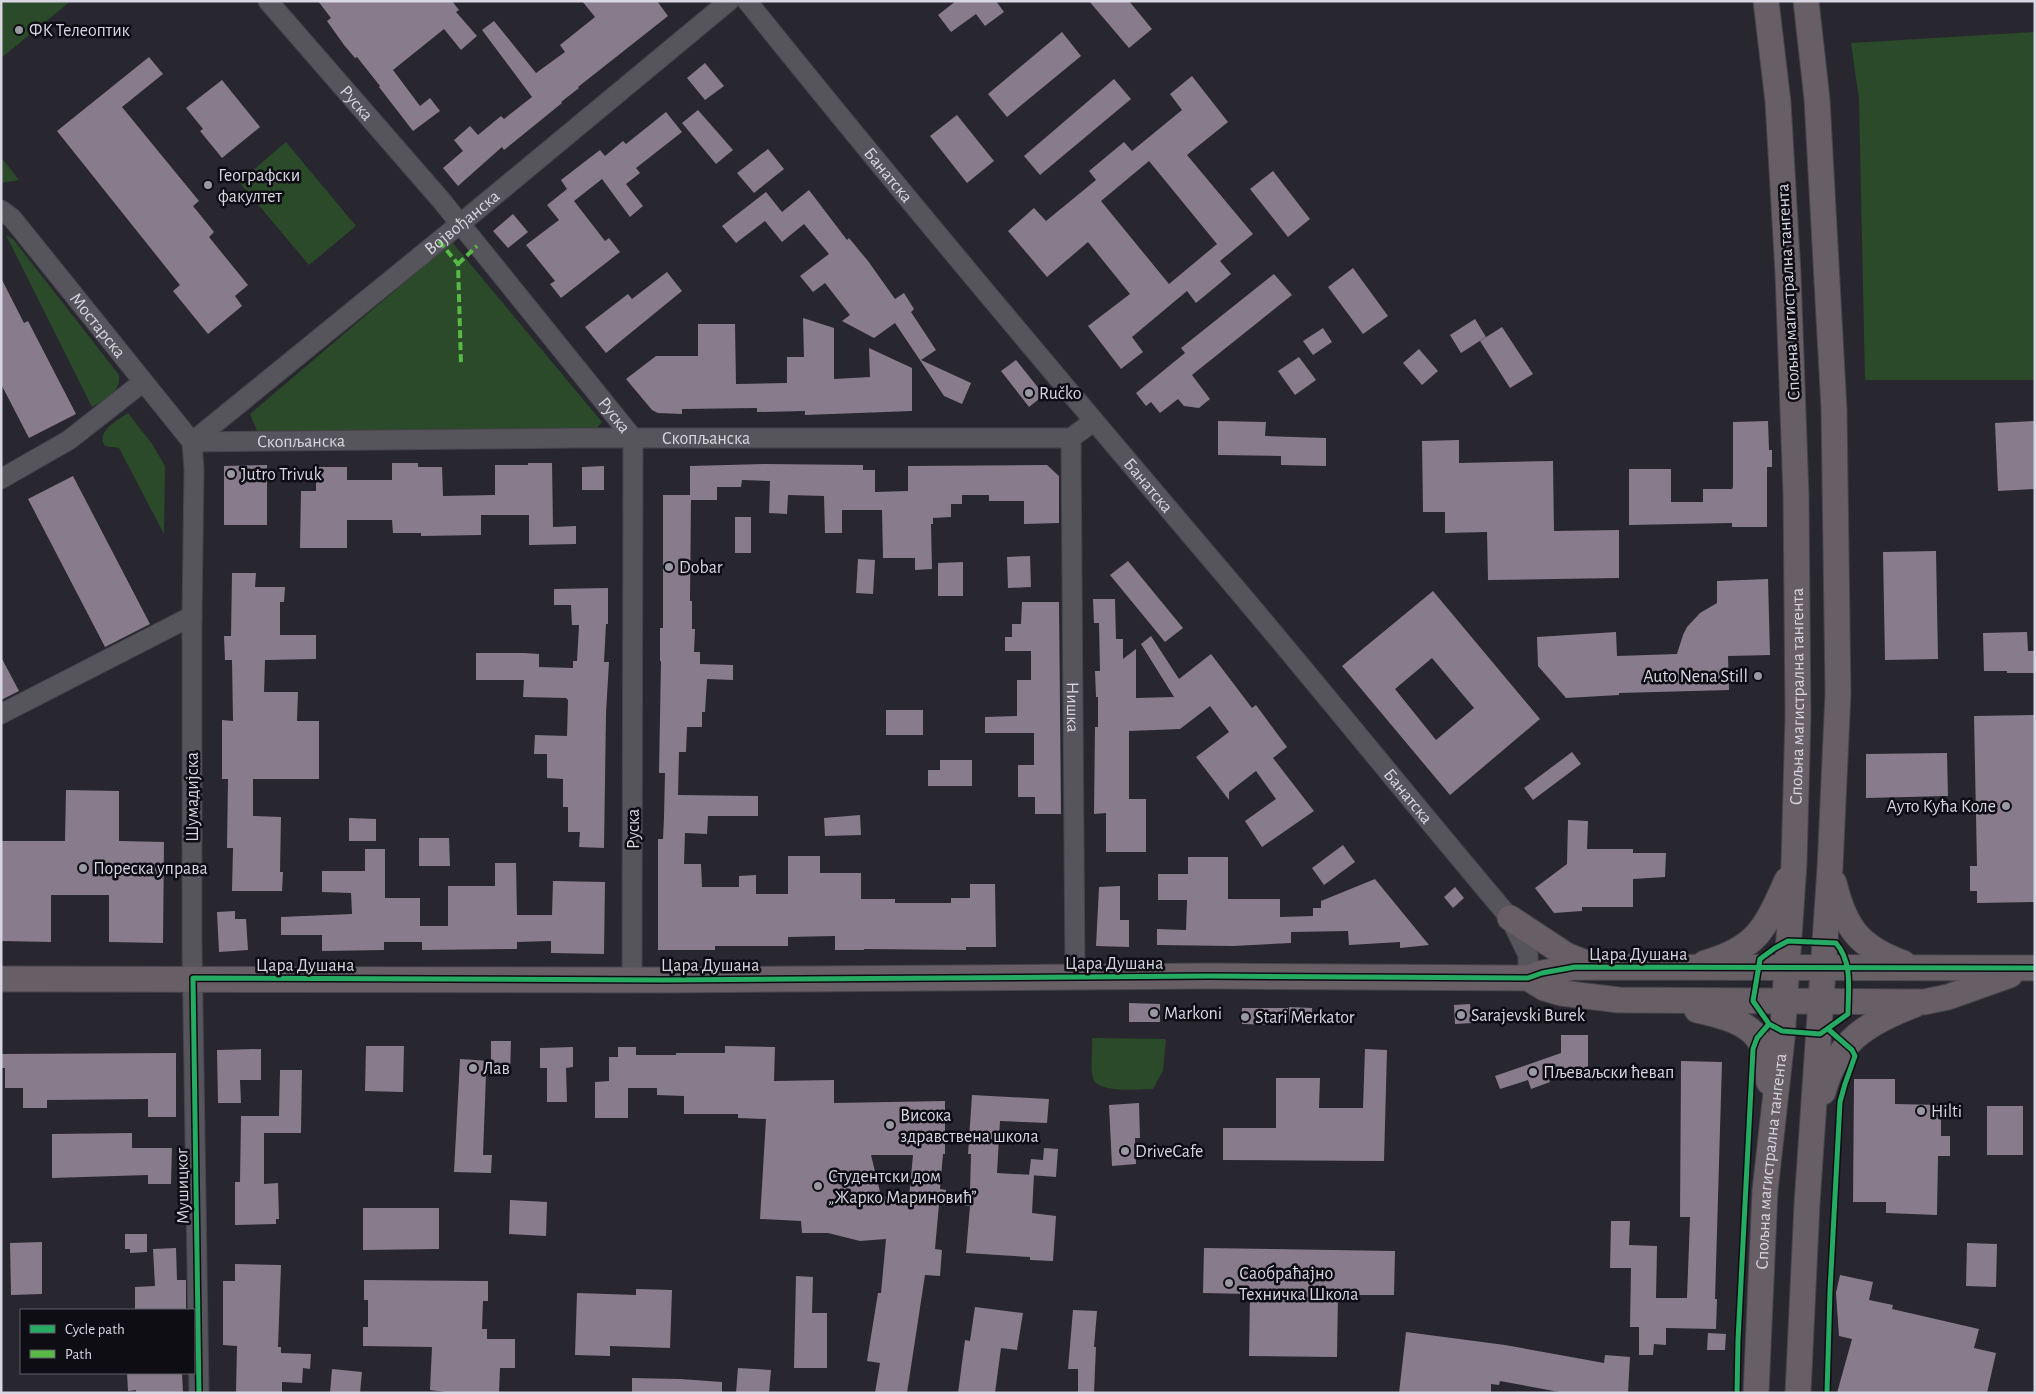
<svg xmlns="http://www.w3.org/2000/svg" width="2036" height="1394" viewBox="0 0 2036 1394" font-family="'Alegreya Sans',sans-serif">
<rect width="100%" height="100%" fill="#28262f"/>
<g fill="#2b4a29">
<path d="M1,1H71L1,58Z"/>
<path d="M2035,32V380H1865L1859,99L1851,43Z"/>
<path d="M286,142L356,226L309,265L239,182Z"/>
<path d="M1,157L19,180L1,183Z"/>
<path d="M6,235L13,239L119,375C121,393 105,399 92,407Z"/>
<path d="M452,242L602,422L596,429L257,431L250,414Z"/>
<path d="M128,413L152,444L165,466L164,534L119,448L105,446C95,432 118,420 128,413Z"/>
<path d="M1092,1038L1166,1039L1163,1071L1153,1089C1139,1089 1098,1094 1093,1078C1090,1067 1093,1050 1092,1038Z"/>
</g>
<g fill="#887c8c" fill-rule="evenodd">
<path d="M318,1H452L459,10L456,12L477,36L461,50L444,29L393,70L420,106L430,98L440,111L413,131L379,87L380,86L357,57L355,58L344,45L327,21L331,18Z"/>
<path d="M582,1H657L668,16L578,87L579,88L561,102L562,103L504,150L502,147L458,186L443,168L463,151L454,140L470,126L478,135L501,116L504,119L532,97L482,30L494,21L536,73L565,52L560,45L595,17Z"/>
<path d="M956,1H996L1004,12L985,26L976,14L951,32L938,15Z"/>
<path d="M1089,1H1129L1152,29L1129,48Z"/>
<path d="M1062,32L1081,56L1007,117L988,94Z"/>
<path d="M149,57L163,74L122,107L199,201L193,206L214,232L209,237L248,285L235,296L242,306L208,334L173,291L180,285L57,131Z"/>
<path d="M705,63L724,86L705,100L687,78Z"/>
<path d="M1192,76L1228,122L1187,155L1253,234L1220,261L1231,274L1196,303L1187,291L1132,337L1143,352L1121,369L1088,326L1130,294L1088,242L1047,277L1008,231L1034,208L1046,221L1096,180L1089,171L1124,142L1132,151L1182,110L1170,94ZM1149,161L1217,244L1169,284L1101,201Z"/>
<path d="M1114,79L1131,99L1040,175L1024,156Z"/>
<path d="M222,80L260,127L222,158L200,131L203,129L186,108Z"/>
<path d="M698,110L733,150L716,164L682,123Z"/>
<path d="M666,112L682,132L636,168L640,173L626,184L643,206L630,217L602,179L574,201L605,241L609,238L620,252L561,298L550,284L555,281L526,245L559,220L547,205L567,189L561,180L600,150L605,156L623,141L626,144Z"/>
<path d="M957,115L994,161L967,183L930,136Z"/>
<path d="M768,149L784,169L754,193L737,173Z"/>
<path d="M1273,171L1310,219L1288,237L1250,189Z"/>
<path d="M809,190L847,240L849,238L868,261L895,299L904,293L914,309L911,312L936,350L921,360L971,383L962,404L944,396L895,323L874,338L842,321L850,315L825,283L813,292L800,276L829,254L804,224L782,242L765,221L736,243L722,226L766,192L782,212Z"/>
<path d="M513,214L528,232L508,248L493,231Z"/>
<path d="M1353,268L1388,316L1363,334L1328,287Z"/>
<path d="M667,272L682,291L606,353L585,327L628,294L632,299Z"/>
<path d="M1274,274L1292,295L1192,375L1210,399L1199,408L1184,406L1178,399L1160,413L1151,402L1146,406L1136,393L1185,353L1181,348Z"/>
<path d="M1,278L24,323L28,321L76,414L29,438L1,384Z"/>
<path d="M803,318L834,328V379L870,377L869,348L912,368V411L805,415V411L757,412V408L682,409V414L658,413L652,410L626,379L656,356H698V324H735L736,384L787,383V357H804Z"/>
<path d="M1475,319L1486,337L1461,353L1450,335Z"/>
<path d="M1502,327L1533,374L1510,388L1480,341Z"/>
<path d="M1323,328L1332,342L1313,355L1303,341Z"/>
<path d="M1419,349L1438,371L1422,385L1403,363Z"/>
<path d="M1299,357L1316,380L1295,395L1278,371Z"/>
<path d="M1016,360L1044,395L1029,407L1001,371Z"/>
<path d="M1218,421L1266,422L1265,436L1326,438V466L1281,465V456L1218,455Z"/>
<path d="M1768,421L1769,450H1772V467H1767V527H1732V523L1629,525V469H1671V502H1703V489H1732L1733,487V422Z"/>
<path d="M2035,421V489L1998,491L1995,423Z"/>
<path d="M1459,440V463L1553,461L1554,531L1619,530V578L1488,580L1487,532L1445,533V512H1423L1422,441Z"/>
<path d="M392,463H418V467H442L443,496L495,495V465H528V463H552L553,527L576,526V544L529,545V515H481V535L421,536V533H393L392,520H347V548H300L301,491H316V467H347V480H392Z"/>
<path d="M765,464L863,465V470H875V492L908,491V466L1047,465L1059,476V523L1024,524V501H989V495H962V504H951V517L933,518V524H931L932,569L915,570V558H883L882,510H842V533H825L824,496L788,495L787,514L769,513L770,481L742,480L741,487H717V500H691L690,601H692V629H695L694,652H700V664L733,665V680L707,679L705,712H702V727H687L686,752H679L678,795L758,796V816H708L707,834L685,833L684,864H701L702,887H739V876L756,875V894H788V856H820V873H861V899H895V903H951V898H970V884H995L996,947H966V950L864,949V950H835V936L788,937V946H715V950H658V839H663L664,817L665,773H659L661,661H660V628H663V495H690V466Z"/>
<path d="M267,465V525H224V466Z"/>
<path d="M604,466V490H582V467Z"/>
<path d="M73,476L150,624L105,647L28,499Z"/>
<rect x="735" y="517" width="16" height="36"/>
<path d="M1936,551L1938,659L1885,660L1883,552Z"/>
<path d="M1030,556L1031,587L1008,588L1007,557Z"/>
<path d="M858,559L875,560L873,594L856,593Z"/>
<path d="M1128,561L1183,628L1165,642L1110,575Z"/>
<path d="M963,562V596H938V563Z"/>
<path d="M232,573H256L255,587H285L284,602H280V635H316V659L265,660L264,692H298L297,721H319V779H253V816L281,817L280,872H283L282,891H232L233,848H227L228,779H222V720L233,721L232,660H225L224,636H231Z"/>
<path d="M1768,579L1770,655L1728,656L1729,690L1619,693V695L1566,698L1538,666L1537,637L1616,632L1617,656L1677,654L1683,635L1687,627L1700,613L1717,603V581Z"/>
<path d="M608,588V624H606L604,662H609L606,713L604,848L579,847L580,832H568V807H563V779L547,778V754H534L535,735L567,736L568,700L566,698L523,697L524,680H476V653H524L539,654V667L573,668V661H577L579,625H572L571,605H554V589Z"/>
<path d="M1433,591L1540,719L1450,795L1342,666ZM1432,658L1474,708L1436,740L1395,689Z"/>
<path d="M1093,599H1115L1116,639H1123V659L1136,649V698L1174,697L1141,644L1151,636L1179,679L1211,654L1252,708L1256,705L1287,747L1273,758L1314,811L1262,847L1245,821L1276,799L1256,771L1229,792V800L1196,757L1229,732L1210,706L1180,729L1129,731V799H1146V852H1106V813L1094,814L1095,727H1098V697H1096L1095,671H1100L1099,623H1094Z"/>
<path d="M1022,602H1059L1061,814H1035V797H1018V765H1034V733H985V717L1017,716V680H1031V651H1005V637H1012V624H1021Z"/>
<path d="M2027,632L2028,651H2035V673H2007V671H1984L1983,633Z"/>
<path d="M1,657L19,691L1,700Z"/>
<rect x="886" y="710" width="37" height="25"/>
<path d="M2035,715V902L1977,903V891H1970V866H1977L1974,716Z"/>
<path d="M1572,752L1581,764L1533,800L1524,788Z"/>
<path d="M1947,753L1948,796L1866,798V754Z"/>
<path d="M940,760H972V786H928V770H940Z"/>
<path d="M66,790L119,791V841L164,842L163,943L109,942V895H51V942L1,941V841H65Z"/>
<path d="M860,815L861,835L825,836L824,818Z"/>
<path d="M349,818L376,819V841H349Z"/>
<path d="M1568,820L1588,821L1587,849H1633V853H1666L1665,877L1633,879V907H1582V911L1554,913L1535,888L1567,864Z"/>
<path d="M419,838H449L450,866H419Z"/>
<path d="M1343,845L1355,862L1324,885L1312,868Z"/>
<path d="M365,849H385V898H420V926H448V886H495V863H516L517,915H552L553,881L605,882L604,954L551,953V941L517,942V949L422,950V942H384V950L322,951V935H281V917L352,914L351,893L322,892V871H365Z"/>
<path d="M1188,857H1228V899H1280V917L1313,916V908H1321V901L1375,879L1429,945L1400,948V942L1349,945L1348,931L1291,932V943L1233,946L1157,945V929L1186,930L1187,900H1158V874H1188Z"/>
<path d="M1120,886V920H1129V947L1096,946L1099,887Z"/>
<path d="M1455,887L1464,898L1453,908L1444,897Z"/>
<path d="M235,911V919H246L248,950L219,952L217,912Z"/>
<path d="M1129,1003L1160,1004V1022H1129Z"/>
<path d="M1470,1004L1472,1023L1455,1024L1454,1005Z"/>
<path d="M1289,1007L1312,1008V1021H1289Z"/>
<path d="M1242,1008H1288V1025L1242,1024Z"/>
<path d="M1561,1035H1588V1068H1545L1550,1082L1531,1089L1528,1080L1500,1089L1495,1076L1561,1053Z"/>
<path d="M491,1041H511L510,1075H486L483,1155H492L491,1173L454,1172L460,1059L491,1061Z"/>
<path d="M366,1046H404L403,1092L365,1091Z"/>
<path d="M725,1046L775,1047L774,1081L834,1080V1103L945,1101V1154H943L940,1189L946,1190V1205L939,1204L935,1249L942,1250L940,1276L925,1275L907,1393H875L880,1363L867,1361L878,1293H881L886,1239L860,1241L828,1233H802L801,1221L760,1219L766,1119L738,1118V1114H684V1096L657,1095V1088H628V1118H595V1082L609,1081V1057H618V1047H636V1055H676V1053H725ZM871,1155H913L909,1198L881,1196Z"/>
<path d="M573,1047V1067L566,1068L567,1102H547V1068H540V1048Z"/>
<path d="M261,1049V1080H240L241,1103H218L217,1050Z"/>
<path d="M1365,1049L1387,1050L1384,1161L1223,1160V1128H1276V1078H1320L1319,1108H1363Z"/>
<path d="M176,1053V1117H148V1099L47,1100V1108H23V1088H5V1068H1V1054Z"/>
<path d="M1681,1061L1722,1062L1715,1299H1717L1716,1329L1666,1328V1345L1654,1344L1653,1355H1639V1327H1630L1631,1268H1610L1611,1221H1630L1629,1245L1657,1246L1656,1298H1687L1690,1217H1680Z"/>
<path d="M280,1070H302L301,1133H264V1184L278,1183L279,1219H276V1224L235,1225V1182H240L241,1116H279Z"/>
<path d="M1854,1079H1895V1104L1941,1105V1136H1950V1156H1938L1937,1215L1886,1213V1202H1853Z"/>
<path d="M972,1095L1049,1099L1047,1123L1000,1121L997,1173L1034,1175L1032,1213L1056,1216L1053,1261L1030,1260V1257L966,1253L970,1206H965L966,1191H970L971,1154H968Z"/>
<path d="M1139,1103L1140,1138H1135L1136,1164L1112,1166L1109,1105Z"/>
<rect x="1987" y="1106" width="36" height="49"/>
<path d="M132,1133V1148H172L171,1184H148V1175L52,1178V1134Z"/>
<path d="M1044,1148L1058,1149L1056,1177L1029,1175L1031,1159L1043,1160Z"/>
<path d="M510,1200L547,1202L546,1236L509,1234Z"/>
<path d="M363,1208H439V1249L363,1250Z"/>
<path d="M125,1234H147V1252L130,1253V1249H125Z"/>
<path d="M42,1242V1294L11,1295L10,1243Z"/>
<path d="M1967,1243L1997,1244L1996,1287L1966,1286Z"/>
<path d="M176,1248L177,1280H186V1310H135V1287L155,1286L153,1249Z"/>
<path d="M1204,1248L1395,1251L1394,1295H1338L1337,1357L1249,1356L1250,1294L1203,1293Z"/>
<path d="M235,1264L281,1265L278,1347H281V1353L311,1354L310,1369L303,1368L302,1383L282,1382V1393H236L237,1346L223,1345V1281H235Z"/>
<path d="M1840,1275L1873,1282L1869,1300L1893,1305L1892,1309L1979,1329L1974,1348L1996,1353L1987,1393H1837L1852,1339L1839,1336L1836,1293Z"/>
<path d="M796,1276L813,1277L812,1313H827V1368H794Z"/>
<path d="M364,1280L488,1281V1301H483L482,1329H487V1339H515V1368H500L499,1393H453L430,1390L432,1347L363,1346V1327H368V1300H364Z"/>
<path d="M636,1289L672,1290L670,1348L610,1346V1356L575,1355L577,1293L636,1295Z"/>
<path d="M975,1307L1023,1313L1017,1350L1001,1348L995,1393H958L965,1340L970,1341Z"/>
<path d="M1073,1310L1097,1311L1094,1347H1096L1094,1393H1078V1369H1068Z"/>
<path d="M1406,1332L1505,1345L1604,1363L1605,1355L1630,1357L1628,1393H1565L1500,1381L1499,1385L1491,1384V1393H1399Z"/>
<path d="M1708,1333L1726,1334L1725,1350H1707Z"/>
<path d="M738,1368L771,1370L769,1393H736Z"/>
<path d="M332,1369L362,1372L360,1393H330Z"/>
<path d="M127,1373H182L183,1393H136V1390L128,1391Z"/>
<path d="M632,1378L680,1379L722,1382V1393H632Z"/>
</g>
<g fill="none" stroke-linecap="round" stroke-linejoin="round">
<defs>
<g id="minor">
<path id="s1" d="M268,1L441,200L633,438L632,979"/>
<path id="s2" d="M747,1C906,199 1070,393 1234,586C1327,696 1417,808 1510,918L1528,955V978"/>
<path id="s3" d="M1,210L12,218L192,442L194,470L192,616V945L199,1393"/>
<path id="s4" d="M1071,438L1075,977"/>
<path id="s5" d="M192,442L580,438H1071L1094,421"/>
<path id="s6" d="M192,442L477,210L729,1"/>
<path d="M1,479L69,440L143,382"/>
<path d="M1,714L192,616"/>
</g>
<g id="major">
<path d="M1834,883C1845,928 1859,947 1903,963"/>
<path d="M1510,918L1566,955L1591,965"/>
<path d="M1705,963C1758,948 1766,927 1787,880"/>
<path d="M1528,978L1544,988L1561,993L1619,1000L1924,1002L1948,997L2010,975"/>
<path d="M1,979L663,980L1209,976L1528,978L1542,973L1575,967L2035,968"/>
<path d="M1697,1010C1725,1017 1757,1022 1766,1055C1768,1063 1768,1073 1769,1082"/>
<path d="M1823,1092C1837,1041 1867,1023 1914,1005"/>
<path id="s7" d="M1756,1393L1765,1191L1782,1039L1794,864L1798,716L1796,495L1788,273L1778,102L1766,1"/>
<path d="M1798,1393L1807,1204L1830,868L1838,693L1834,409L1817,99L1806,1"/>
</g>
</defs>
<use href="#minor" stroke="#45434b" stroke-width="21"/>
<use href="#major" stroke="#45434b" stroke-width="27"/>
<use href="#minor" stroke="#56555b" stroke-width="19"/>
<use href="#major" stroke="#685e65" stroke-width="25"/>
<g stroke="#58b947" stroke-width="4" stroke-dasharray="8 4" stroke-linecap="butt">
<path d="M439,241L458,264L461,364"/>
<path d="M458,264L477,246"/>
</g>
<defs>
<g id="cycleway">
<path d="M1788,941L1836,943C1853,963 1848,989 1848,1014L1820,1034L1782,1031L1769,1024L1753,1001L1760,959L1775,948Z"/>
<path d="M199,1393L193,978L663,980L1209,976L1528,978L1542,973L1575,967L2035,968"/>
<path d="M1737,1393L1738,1340L1753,1049L1757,1038L1769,1024"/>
<path d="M1827,1393L1830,1291L1840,1102L1845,1084L1855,1056L1852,1050L1828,1029"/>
</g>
</defs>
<use href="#cycleway" stroke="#0e0d14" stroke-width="8"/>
<use href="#cycleway" stroke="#26ab63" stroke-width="5"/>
</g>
<g fill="#9a98a3" stroke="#0e0d14" stroke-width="2">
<circle cx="19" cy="30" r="5"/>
<circle cx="208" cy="185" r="5"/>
<circle cx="1029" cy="393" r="5"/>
<circle cx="231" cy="474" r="5"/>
<circle cx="669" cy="567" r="5"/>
<circle cx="1758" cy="676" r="5"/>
<circle cx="2006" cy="806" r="5"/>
<circle cx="83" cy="868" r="5"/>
<circle cx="1154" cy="1013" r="5"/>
<circle cx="1461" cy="1015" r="5"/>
<circle cx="1245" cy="1017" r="5"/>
<circle cx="473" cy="1068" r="5"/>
<circle cx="1533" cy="1072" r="5"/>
<circle cx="1921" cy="1111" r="5"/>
<circle cx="890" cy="1125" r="5"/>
<circle cx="1125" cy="1151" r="5"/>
<circle cx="818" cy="1186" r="5"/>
<circle cx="1229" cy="1283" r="5"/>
</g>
<g text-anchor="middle" stroke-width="5" stroke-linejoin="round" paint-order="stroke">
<g font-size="18" fill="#d8d6e2" stroke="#0e0d14" text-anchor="start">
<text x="29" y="36">ФК Телеоптик</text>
<text x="218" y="181">Географски<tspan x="218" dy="21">факултет</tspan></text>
<text x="1039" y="399">Ručko</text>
<text x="241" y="480">Jutro Trivuk</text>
<text x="679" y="573">Dobar</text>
<text x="1748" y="682" text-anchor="end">Auto Nena Still</text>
<text x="1996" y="812" text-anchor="end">Ауто Кућа Коле</text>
<text x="93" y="874">Пореска управа</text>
<text x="1164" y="1019">Markoni</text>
<text x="1471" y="1021">Sarajevski Burek</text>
<text x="1255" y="1023">Stari Merkator</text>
<text x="483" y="1074">Лав</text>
<text x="1543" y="1078">Пљеваљски ћевап</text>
<text x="1931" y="1117">Hilti</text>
<text x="900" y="1121">Висока<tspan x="900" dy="21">здравствена школа</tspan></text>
<text x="1135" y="1157">DriveCafe</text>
<text x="828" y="1182">Студентски дом<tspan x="828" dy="21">„Жарко Мариновић”</tspan></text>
<text x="1239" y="1279">Саобраћајно<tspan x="1239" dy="21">Техничка Школа</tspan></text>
</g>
<g font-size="18" fill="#d8d6e2" stroke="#0e0d14">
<text dy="6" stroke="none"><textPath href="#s1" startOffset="135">Руска</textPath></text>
<text dy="6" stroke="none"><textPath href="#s2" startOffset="224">Банатска</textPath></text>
<text dy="6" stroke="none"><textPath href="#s6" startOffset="348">Војвођанска</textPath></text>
<text transform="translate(1788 292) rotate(-93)" y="6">Спољна магистрална тангента</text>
<text dy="6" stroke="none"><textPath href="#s3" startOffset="151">Мостарска</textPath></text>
<text dy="6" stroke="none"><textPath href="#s1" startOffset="540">Руска</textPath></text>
<text dy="6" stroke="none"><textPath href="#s5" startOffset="514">Скопљанска</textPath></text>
<text dy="6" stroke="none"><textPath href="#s5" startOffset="109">Скопљанска</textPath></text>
<text dy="6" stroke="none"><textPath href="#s2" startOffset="629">Банатска</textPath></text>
<text dy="6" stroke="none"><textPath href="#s7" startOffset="698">Спољна магистрална тангента</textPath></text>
<text dy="6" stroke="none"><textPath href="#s4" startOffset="269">Нишка</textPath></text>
<text dy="6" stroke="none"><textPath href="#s2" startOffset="1034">Банатска</textPath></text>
<text transform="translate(192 797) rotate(-90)" y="6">Шумадијска</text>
<text transform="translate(633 829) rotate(-90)" y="6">Руска</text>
<text x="1638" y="960">Цара Душана</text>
<text x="1114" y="969">Цара Душана</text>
<text x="305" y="971">Цара Душана</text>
<text x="710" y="971">Цара Душана</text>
<text dy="6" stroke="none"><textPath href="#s7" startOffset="232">Спољна магистрална тангента</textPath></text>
<text transform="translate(182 1186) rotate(-91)" y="6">Мушицког</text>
</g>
</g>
<rect width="2036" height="1394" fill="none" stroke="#d8d6e2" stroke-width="5"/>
<rect x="20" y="1309" width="175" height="65" fill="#0e0d14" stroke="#5f5d66"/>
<rect x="30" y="1325" width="25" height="8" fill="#26ab63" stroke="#5f5d66"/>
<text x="65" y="1334" font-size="15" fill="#d8d6e2">Cycle path</text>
<rect x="30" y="1350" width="25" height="8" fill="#58b947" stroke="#5f5d66"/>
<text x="65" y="1359" font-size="15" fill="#d8d6e2">Path</text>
</svg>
